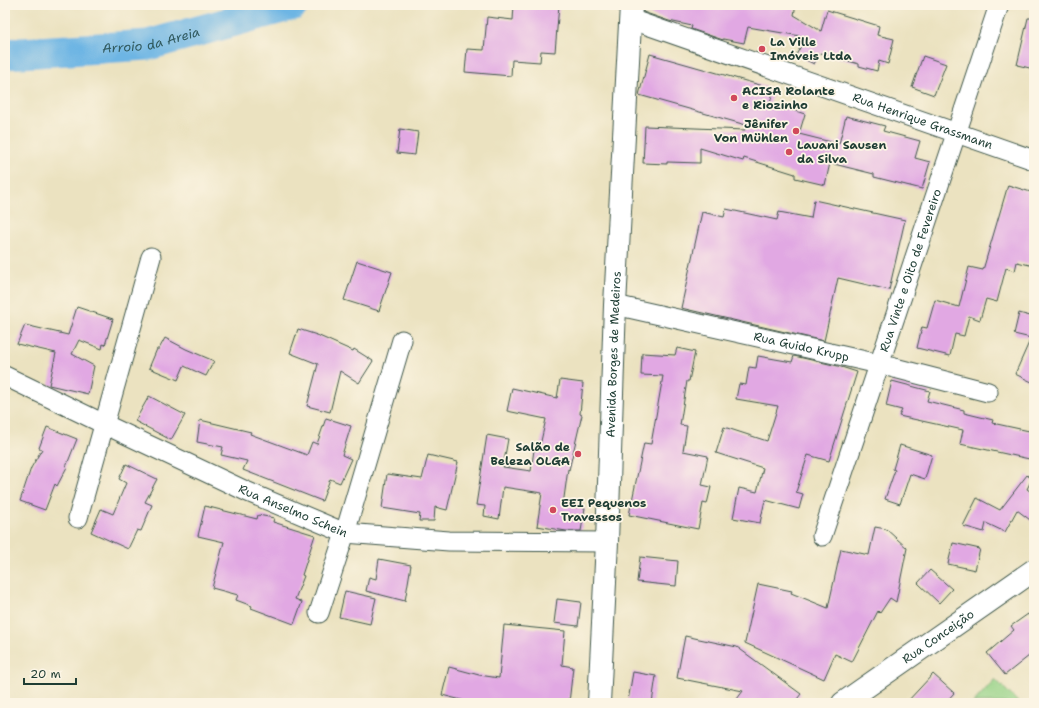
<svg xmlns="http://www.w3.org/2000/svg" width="1039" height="708" viewBox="0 0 1039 708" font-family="'Shantell Sans',sans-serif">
<rect width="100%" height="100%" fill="#fcf5e5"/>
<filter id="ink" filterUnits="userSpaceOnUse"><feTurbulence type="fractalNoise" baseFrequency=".025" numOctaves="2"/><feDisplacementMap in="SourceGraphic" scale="8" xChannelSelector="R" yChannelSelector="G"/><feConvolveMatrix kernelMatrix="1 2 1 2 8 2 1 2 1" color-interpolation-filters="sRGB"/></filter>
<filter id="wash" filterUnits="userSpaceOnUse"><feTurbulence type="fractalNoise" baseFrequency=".012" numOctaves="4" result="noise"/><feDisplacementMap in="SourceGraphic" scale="16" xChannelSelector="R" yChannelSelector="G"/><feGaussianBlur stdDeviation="0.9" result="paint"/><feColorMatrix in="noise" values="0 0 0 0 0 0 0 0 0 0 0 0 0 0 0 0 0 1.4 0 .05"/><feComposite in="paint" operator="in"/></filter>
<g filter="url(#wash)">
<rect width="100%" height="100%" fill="#ebe2c0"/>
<path fill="#96d286" stroke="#5a885d" d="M995,679L1019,703H973Z"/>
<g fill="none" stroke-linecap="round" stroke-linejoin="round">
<path stroke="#6db5e4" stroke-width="31" id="s1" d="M5,54L148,45L293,5"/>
</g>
<g id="blocks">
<g fill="#e1a8e3">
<path d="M514,5H559L555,52L541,51L540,62L512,60L511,76L465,72L467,49L484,50L487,17L513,20Z"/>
<path d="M643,5H796L794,15L821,31L827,10L879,26L877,35L894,39L888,64L879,61L877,71L859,66V64L820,53L814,64L796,55L806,37L748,27L744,43L723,39V40L691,29L692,26L669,21L643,12Z"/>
<path d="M1028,18H1034V69L1017,65Z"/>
<path d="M650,54L774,89L770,103L805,114L799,134L839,144L846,116L885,126L883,131L920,141L915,158L930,162L922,189L874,177V174L830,163L825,185L795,178V174L744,158L743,161L700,148V163L667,162V164L643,163L645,126L745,130L746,125L639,95Z"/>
<path d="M923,56L946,64L934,95L912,87Z"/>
<path d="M400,129L418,132L415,155L397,153Z"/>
<path d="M1008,185L1034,193V266L1017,262L1015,271L1006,268L997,302L986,299L980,320L969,316L964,336L955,334L950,356L917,348L922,327L927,328L935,300L959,307L969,267L983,270Z"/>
<path d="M814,200L905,220L889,290L838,278L824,341L681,308L702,212L724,217L726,209L777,220L779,212L811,218Z"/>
<path d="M357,261L392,272L379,311L344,300Z"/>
<path d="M77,307L113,319L105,345L103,344L102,349L79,340L72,354L94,366L88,394L49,385L56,353L17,344L25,325L68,335Z"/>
<path d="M1019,313L1034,317V383L1015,374L1031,338L1014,334Z"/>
<path d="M298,329L317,335L353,351L354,349L373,361L359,383L340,371L330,412L307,406L318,364L290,353Z"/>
<path d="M165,338L186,349L214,361L206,376L184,366L178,380L149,368L157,349H159Z"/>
<path d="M677,348L695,352L689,381H687L680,425L687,426L683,451L708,456L702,485L711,487L707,504L703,503L698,529L629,515L644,443L651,444L663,376L641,375L642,353L675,355Z"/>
<path d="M758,356L792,362L794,356L838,366L857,372L829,461L808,455L796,492L803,494L799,509L765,500L760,523L733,518L739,488L757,492L763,468L716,453L724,427L767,441L778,406L736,399L739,384L746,385L749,367L756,368Z"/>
<path d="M560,380L583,383L580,414L582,415L569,470L568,469L563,505L585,508L581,531H566L537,526L542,493L503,487L499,519L484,516L485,506L476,505L487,435L508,439L503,467L531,471L534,450H539L546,419L507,411L512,388L557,398Z"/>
<path d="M892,381L930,391L927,401L964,410V413L993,420L992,423L1034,432V460L960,444L963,430L899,416L902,410L886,406Z"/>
<path d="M149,396L185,415L171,440L135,421Z"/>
<path d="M326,418L351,426L342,455L351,459L340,483L330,479L322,501L243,470L247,461L221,455L223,447L197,442L200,420L251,432L250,434L307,455L312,442L317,444Z"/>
<path d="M47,427L77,439L66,467H67L57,486L55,484L45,510L20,501L31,468L42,449L39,448Z"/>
<path d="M900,445L932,455L925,479L910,474L900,504L885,499L895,470L893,469Z"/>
<path d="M428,455L458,462L447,510L435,507L434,521H419L420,514L382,508L387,474L422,479Z"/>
<path d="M126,464L157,479L145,502L152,505L141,531L137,530L128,549L91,532L101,509L113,514L126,483L119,479Z"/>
<path d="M1027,475L1032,479L1027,489L1034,494V523L1017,510L1005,532L986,523L984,532L963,526L977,498L1000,510Z"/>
<path d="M205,506L257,519L258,515L274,518L273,522L315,535L302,575L304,576L295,599L302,602L294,624L251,608L252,606L236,600L238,595L212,588L224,542L198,536Z"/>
<path d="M875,527L886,529L907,548L896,602L890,598L880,613L878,611L852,662L835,654L824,679L745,643L758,584L792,591L791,593L828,608L841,549L869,555Z"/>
<path d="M953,543L980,549L975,570L948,564Z"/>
<path d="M640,557L678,561L676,586L637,582Z"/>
<path d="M379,559L411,565L405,601L366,591L369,577L376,579Z"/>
<path d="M930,570L952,589L939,603L918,583Z"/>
<path d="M345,591L376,598L370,624L339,617Z"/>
<path d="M557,599L581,602L578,626L554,623Z"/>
<path d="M1028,614L1034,622V652L1005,675L987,653L1014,630L1011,626Z"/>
<path d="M504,625L565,631L562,665L573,667L569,703H473L442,695L449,667L479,675L499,678Z"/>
<path d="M685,636L737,647L801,694L794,703H734L743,691L677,678Z"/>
<path d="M633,672L656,676L652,703H642L628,701Z"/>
<path d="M933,674L954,693L945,703H906Z"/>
</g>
</g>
</g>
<g filter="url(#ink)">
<use href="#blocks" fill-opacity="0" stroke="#3e5649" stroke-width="1"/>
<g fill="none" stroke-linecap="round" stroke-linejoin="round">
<defs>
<g id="minor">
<path id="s2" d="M630,19L1034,160"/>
<path id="s3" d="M615,305L879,364L988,392"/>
<path id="s4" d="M5,376L104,424L248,492L345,533L449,541L607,542"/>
<path d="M78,518L151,257"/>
<path id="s5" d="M822,536L999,5"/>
<path d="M319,613L345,533L402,340"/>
</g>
<g id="major">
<path id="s6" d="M599,703L607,542L615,305L631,5"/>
<path id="s7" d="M843,703L1034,570"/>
</g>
</defs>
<use href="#minor" stroke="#3e5649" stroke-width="21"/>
<use href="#major" stroke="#3e5649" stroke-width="24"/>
<use href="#minor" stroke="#fff" stroke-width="19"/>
<use href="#major" stroke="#fff" stroke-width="22"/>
</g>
</g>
<g fill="#d1495b" stroke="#fcf5e5" stroke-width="1.5">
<circle cx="762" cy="49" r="4"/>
<circle cx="734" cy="98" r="4"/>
<circle cx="796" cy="131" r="4"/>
<circle cx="789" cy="152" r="4"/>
<circle cx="578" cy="454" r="4"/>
<circle cx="553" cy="510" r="4"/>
</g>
<g text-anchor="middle" stroke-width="3.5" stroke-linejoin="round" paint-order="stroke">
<g font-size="12" font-weight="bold" fill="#1f3d34" stroke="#fcf5e5" text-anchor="start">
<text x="770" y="46">La Ville<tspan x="770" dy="14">Imóveis Ltda</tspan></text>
<text x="742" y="95">ACISA Rolante<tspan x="742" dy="14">e Riozinho</tspan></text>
<text x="788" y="128" text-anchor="end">Jênifer<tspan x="788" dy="14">Von Mühlen</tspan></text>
<text x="797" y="149">Lauani Sausen<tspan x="797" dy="14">da Silva</tspan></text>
<text x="570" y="451" text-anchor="end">Salão de<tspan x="570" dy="14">Beleza OLGA</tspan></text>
<text x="561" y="507">EEI Pequenos<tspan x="561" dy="14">Travessos</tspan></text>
</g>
<g font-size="12" fill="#1f3d34" stroke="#fcf5e5">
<text dy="4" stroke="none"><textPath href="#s2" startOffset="310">Rua Henrique Grassmann</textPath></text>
<text dy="4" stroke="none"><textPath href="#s5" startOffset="280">Rua Vinte e Oito de Fevereiro</textPath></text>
<text dy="4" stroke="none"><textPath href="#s3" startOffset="191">Rua Guido Krupp</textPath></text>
<text dy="4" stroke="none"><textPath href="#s6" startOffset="349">Avenida Borges de Medeiros</textPath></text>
<text dy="4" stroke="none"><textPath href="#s4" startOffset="318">Rua Anselmo Schein</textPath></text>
<text dy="4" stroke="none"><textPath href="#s7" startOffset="116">Rua Conceição</textPath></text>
</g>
<g font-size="13" font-style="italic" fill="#325b60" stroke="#fcf5e5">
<text dy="5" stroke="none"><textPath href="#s1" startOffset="147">Arroio da Areia</textPath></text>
</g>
</g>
<rect width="1039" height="708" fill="none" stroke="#fcf5e5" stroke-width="20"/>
<path d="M24 678v6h52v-6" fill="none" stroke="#1f3d34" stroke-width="2"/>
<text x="30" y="678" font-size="12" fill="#1f3d34" stroke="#fcf5e5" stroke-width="3" paint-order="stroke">20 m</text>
</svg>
